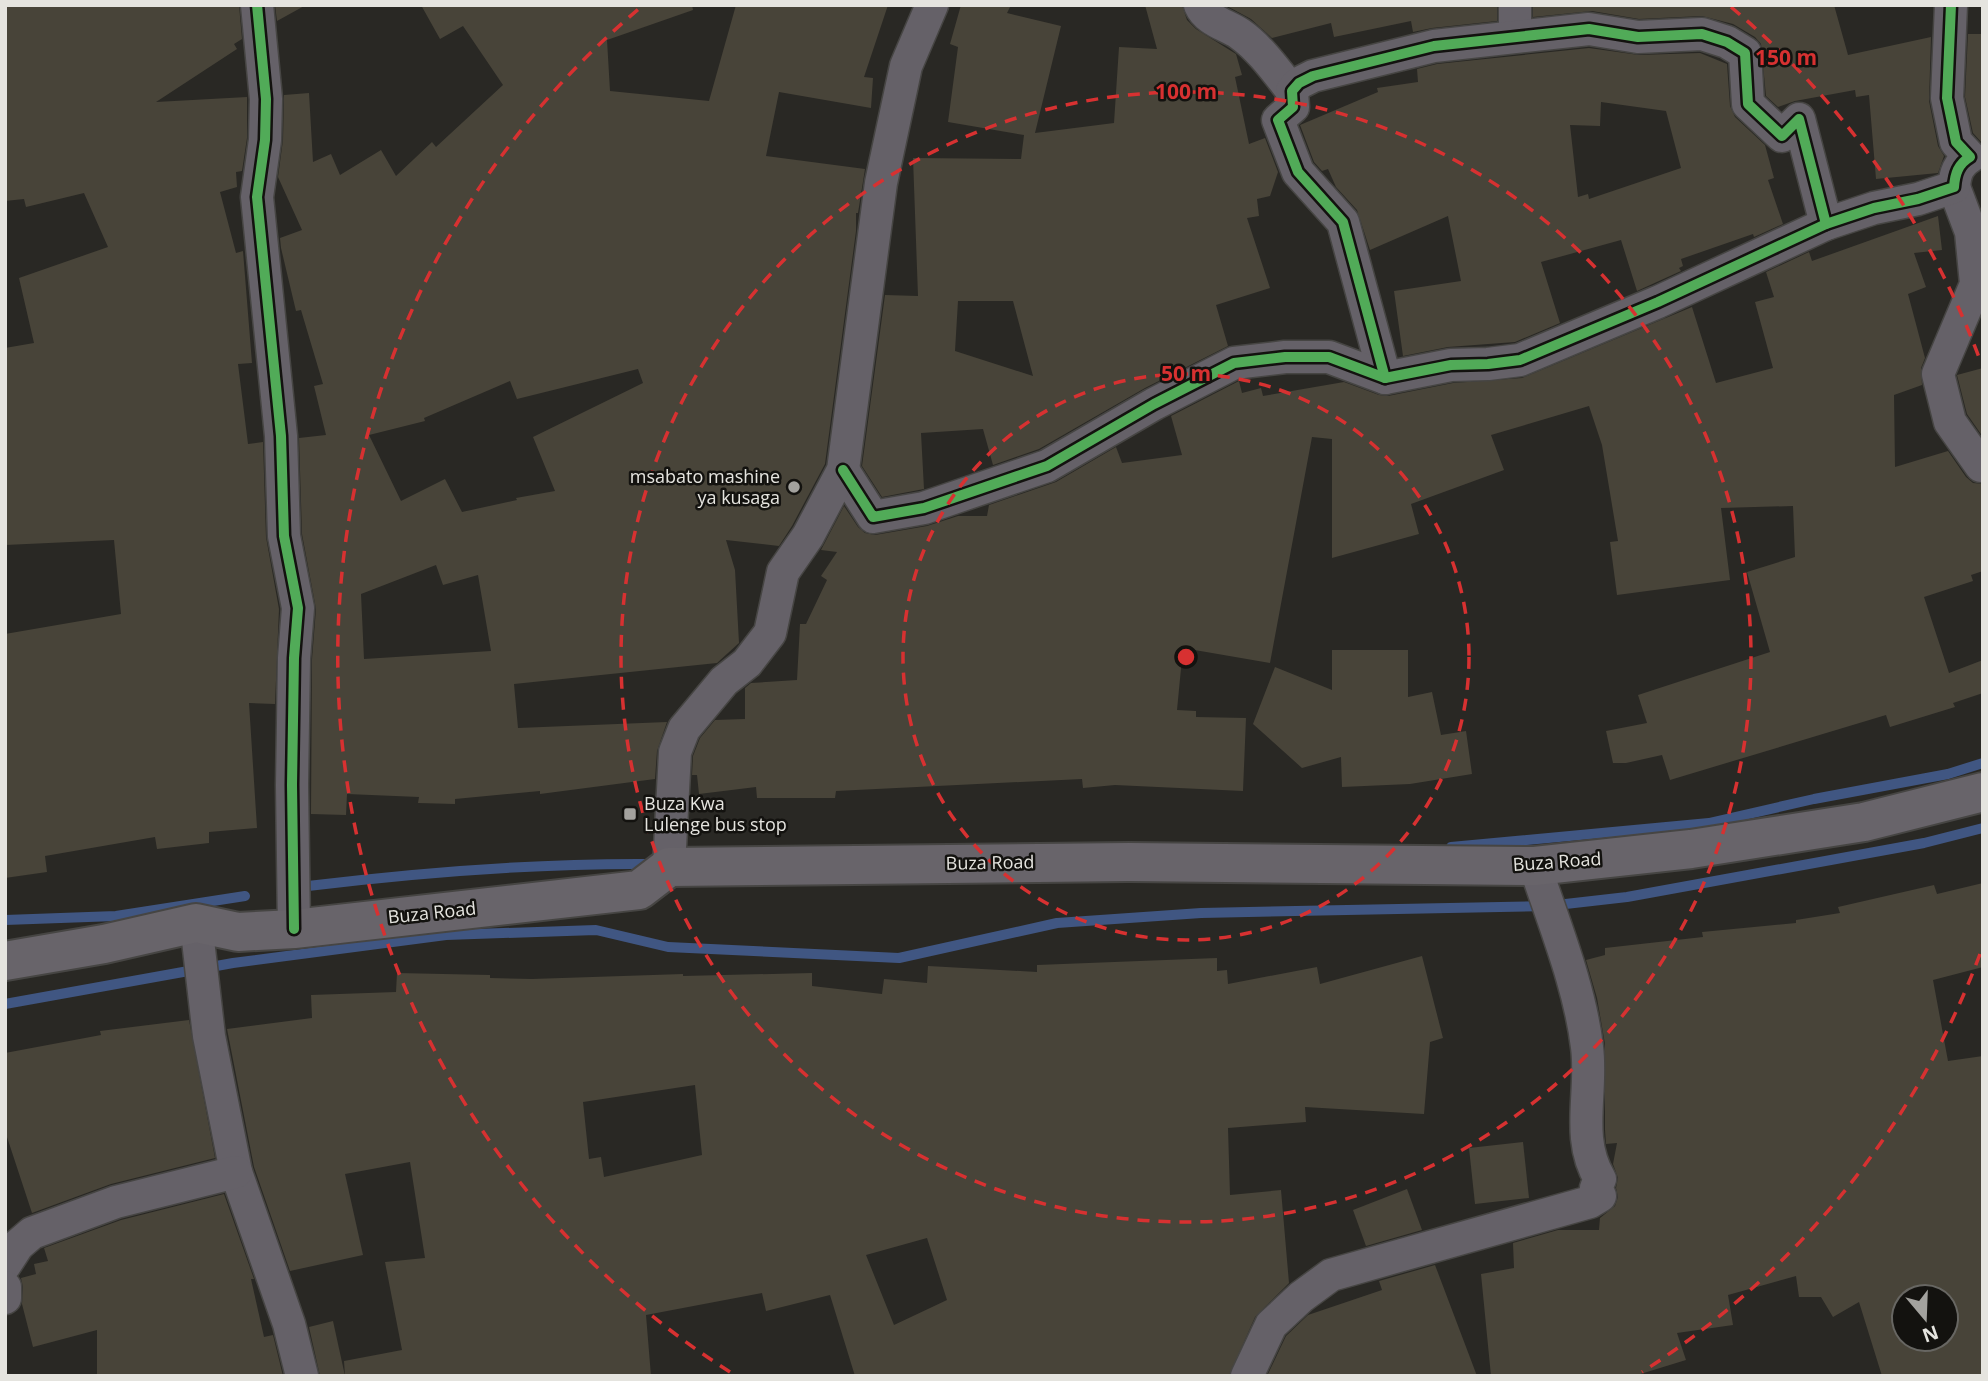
<svg xmlns="http://www.w3.org/2000/svg" width="1988" height="1381" viewBox="0 0 1988 1381" font-family="'Open Sans',sans-serif">
<rect width="100%" height="100%" fill="#292824"/>
<g fill="none" stroke-linecap="round" stroke-linejoin="round">
<g stroke="#405682" stroke-width="10">
<path d="M1451,847L1709,823L1814,799L1948,774L1983,763"/>
<path d="M308,886C423,872 538,863 654,864"/>
<path d="M5,920L116,916L245,896"/>
<path d="M5,1004L233,963L446,935L596,930L668,947L899,958L1057,923L1201,913L1548,906L1627,897L1924,843L1983,828"/>
</g>
</g>
<g fill="#484439" fill-rule="evenodd">
<path d="M5,5H239L242,39L234,44L237,49L156,102L247,97V138L242,171L236,172L237,187L220,192L236,253L243,251L252,363L238,364L248,444L263,442L266,537L279,609L275,704L249,703L257,828L209,832V843L157,849L155,837L45,856L47,872L5,878V634L121,614L114,540L5,545V348L34,343L19,278L108,247L84,193L26,207L24,199L5,201Z"/>
<path d="M275,5H306L277,21Z"/>
<path d="M421,5H692L693,10L607,40L610,91L709,101L736,5H888L864,77L873,78L871,108L779,92L766,156L865,169L858,213H856V231L825,464L792,526L779,546L726,540L735,570L739,643L717,663L514,684L518,728L667,722L657,751L655,779L540,794V791L455,799V804L418,803L419,797L347,794L346,815L311,814L312,659L316,609L302,534L299,438L326,435L314,386L323,384L301,310L296,311L281,248L280,238L302,230L278,177L283,140L284,95L309,93L313,162L331,154L340,175L381,150L396,176L432,142L436,147L503,85L463,26L440,39ZM638,369L643,383L533,437L555,491L516,498L517,500L462,512L445,479L401,501L369,435L425,421L424,418L510,381L517,399ZM436,565L443,585L478,575L491,651L364,659L361,594Z"/>
<path d="M961,5H1011L1007,13L1061,26L1035,133L1114,123L1119,47L1157,49L1145,5H1182L1187,20L1196,29L1236,54L1242,75L1235,77L1249,144L1265,138L1278,172L1270,196L1257,199L1259,216L1247,218L1270,288L1216,305L1228,346L1145,388L1039,449L993,465L983,429L921,433L924,489L882,497L862,466L885,295L918,296L913,158L1021,159L1024,135L948,122L958,47L950,44ZM958,301H1013L1033,376L955,351Z"/>
<path d="M1225,5H1497V21L1432,28L1413,32L1411,21L1334,37L1331,23L1272,38L1251,19Z"/>
<path d="M1533,5H1834L1848,55L1931,37L1929,101L1938,146L1944,156L1938,173L1876,179L1869,95L1856,97L1855,90L1795,101L1778,107L1766,96L1761,44L1755,37L1733,24L1702,16L1639,19L1592,11L1533,17Z"/>
<path d="M1968,34H1983V144L1973,133L1965,97Z"/>
<path d="M1589,48L1639,55L1700,53L1727,64L1730,106L1735,117L1765,145L1774,178L1768,180L1783,224L1754,237L1753,234L1681,259L1683,266L1679,268L1681,271L1637,291L1621,240L1541,262L1560,323L1515,342L1448,347L1403,356L1394,291L1461,281L1448,216L1370,250L1357,210L1336,187L1328,169L1322,171L1314,162L1300,125L1378,92L1377,88L1418,82L1417,69L1437,64ZM1601,102L1666,111L1681,168L1589,199L1588,194L1578,197L1570,125L1600,126Z"/>
<path d="M1938,216L1942,250L1914,253L1926,287L1908,294L1925,358L1921,368L1922,385L1894,395L1895,467L1948,451L1966,477L1973,483L1983,484V571L1971,575L1973,581L1924,597L1949,673L1983,660V693L1953,703L1955,707L1890,727L1886,715L1670,780L1662,755L1626,763H1613L1606,731L1647,723L1638,695L1770,652L1747,572L1795,557L1793,506L1721,508L1730,580L1617,595L1610,542L1618,541L1602,445L1589,406L1491,435L1504,470L1411,504L1419,534L1332,558V439L1312,437L1270,663L1183,648L1177,710L1196,711V717L1246,718L1243,791L1115,785L1083,788L1082,779L836,791L835,798H757L756,787L699,794L697,775H692L693,756L700,738L715,720L745,719V688L751,683L797,680L800,624H806L827,580L821,576L837,552L821,550L844,506L858,527L865,533L875,535L927,526L958,516H987L989,505L1056,482L1116,447L1122,463L1182,455L1171,416L1239,381L1242,393L1261,388L1263,396L1344,382L1379,395L1388,396L1453,383L1522,378L1692,307L1716,383L1773,368L1755,302L1774,297L1766,272L1809,252L1812,261Z"/>
<path d="M1983,368V437L1967,414L1957,375Z"/>
<path d="M1332,650H1408V697L1432,692L1441,735L1466,731L1472,774L1410,784L1342,787L1341,757L1302,768L1253,724L1275,667L1332,690Z"/>
<path d="M1983,883V967L1933,980L1948,1061L1983,1056V1376H1882L1859,1302L1833,1317L1821,1297H1799L1796,1276L1728,1295L1733,1325L1677,1333L1686,1360L1634,1376H1491L1481,1274L1514,1268L1513,1243L1558,1230H1599L1600,1218L1615,1206L1618,1197L1616,1188L1618,1178L1613,1164L1617,1143L1606,1144L1605,1130V1044L1597,998L1586,960L1605,955V948L1703,937L1702,932L1796,923V920L1840,913L1838,907L1934,885L1937,894ZM1904,1297H1946V1339H1904Z"/>
<path d="M1422,956L1443,1038L1430,1042L1424,1114L1305,1107L1306,1122L1228,1128L1230,1195L1281,1190L1289,1283L1255,1317L1229,1376H855L830,1295L766,1311L762,1293L646,1315L651,1376H345L344,1361L402,1350L385,1262L425,1258L410,1162L345,1174L363,1255L290,1271L254,1167L227,1029L312,1018L311,995L396,992L397,973L490,975V978L532,979L683,974V976L812,973V986L882,994L884,979L927,983L928,966L1037,972V965L1217,958V971L1227,970L1228,984L1317,967L1320,984ZM695,1085L702,1155L604,1177L601,1157L589,1159L583,1102ZM927,1238L947,1300L894,1325L866,1255Z"/>
<path d="M189,1020L215,1158L111,1184L32,1213L5,1131V1053L101,1035L100,1031Z"/>
<path d="M1523,1142L1529,1198L1475,1204L1469,1148Z"/>
<path d="M1407,1189L1422,1230L1366,1246L1353,1210Z"/>
<path d="M224,1194L254,1279H251L264,1337L273,1335L283,1376H97V1330L33,1347L22,1304L23,1287L21,1278L36,1274L34,1264L48,1261L44,1248L121,1220Z"/>
<path d="M1435,1265L1477,1376H1267L1286,1336L1308,1315L1382,1290L1379,1281Z"/>
<path d="M333,1321L345,1376H320L309,1327Z"/>
</g>
<g fill="none" stroke-linecap="round" stroke-linejoin="round">
<defs>
<g id="minor">
<path d="M257,5L266,99L265,140L257,197L281,436L284,536L298,608L294,658L292,785L294,929"/>
<path d="M1200,5C1207,21 1227,25 1240,34C1260,48 1277,72 1292,91"/>
<path d="M1515,36V5"/>
<path d="M1954,187L1971,232L1976,284L1938,374L1950,422L1981,466H1983"/>
<path d="M1385,378L1343,222L1298,172L1278,120L1293,107L1292,91L1299,83L1313,76L1434,46L1589,29L1638,37L1702,34L1727,42L1745,53L1748,104L1782,136L1799,119L1826,224"/>
<path d="M843,470L873,517L924,508L1047,466L1154,404L1234,363L1285,357H1329L1385,378L1451,365L1488,364L1520,360L1658,302L1826,224L1874,208L1918,199L1954,187C1955,174 1958,164 1970,157L1956,142L1947,98L1951,5"/>
<path d="M669,867L675,752L684,729L724,681L747,663L770,633L783,572L808,536L843,470L881,183L906,66L932,5"/>
<path d="M196,923L209,1036L236,1172L289,1324L302,1376"/>
<path d="M5,1265L18,1245L32,1233L116,1202L236,1172"/>
<path d="M5,1287V1298"/>
<path d="M1247,1376L1271,1325L1301,1297L1331,1275L1590,1202L1600,1196L1596,1188L1600,1179C1575,1138 1593,1092 1587,1047C1580,987 1554,924 1535,866"/>
</g>
<path id="secondary" d="M5,961L104,944L196,923L238,932L294,929L639,890L669,867L1129,862L1535,866L1691,849L1864,822L1983,792"/>
</defs>
<use href="#minor" stroke="#464543" stroke-width="35"/>
<use href="#secondary" stroke="#464543" stroke-width="42"/>
<use href="#minor" stroke="#656168" stroke-width="32"/>
<use href="#secondary" stroke="#68646a" stroke-width="38"/>
<defs>
<g id="cycleway">
<path d="M257,5L266,99L265,140L257,197L281,436L284,536L298,608L294,658L292,785L294,929"/>
<path d="M1385,378L1343,222L1298,172L1278,120L1293,107L1292,91L1299,83L1313,76L1434,46L1589,29L1638,37L1702,34L1727,42L1745,53L1748,104L1782,136L1799,119L1826,224"/>
<path d="M843,470L873,517L924,508L1047,466L1154,404L1234,363L1285,357H1329L1385,378L1451,365L1488,364L1520,360L1658,302L1826,224L1874,208L1918,199L1954,187C1955,174 1958,164 1970,157L1956,142L1947,98L1951,5"/>
</g>
</defs>
<use href="#cycleway" stroke="#13120f" stroke-width="15"/>
<use href="#cycleway" stroke="#51ab58" stroke-width="10"/>
</g>
<g fill="none" stroke="#d73131" stroke-width="3.5" stroke-dasharray="12 9">
<circle cx="1186" cy="657" r="283"/>
<circle cx="1186" cy="657" r="565"/>
<path d="M1980 954A848 848 0 0 1 1642 1372M730 1372A848 848 0 0 1 641 7M1731 7A848 848 0 0 1 1980 360"/>
</g>
<g fill="#a3a29e" stroke="#13120f" stroke-width="2.5">
<circle cx="794" cy="487" r="7"/>
<rect x="623" y="807" width="14" height="14" rx="3.5"/>
</g>
<g text-anchor="middle" stroke-width="5" stroke-linejoin="round" paint-order="stroke">
<g font-size="18" fill="#e5e4df" stroke="#13120f" text-anchor="end">
<text x="780" y="483">msabato mashine<tspan x="780" dy="21">ya kusaga</tspan></text>
<text x="644" y="810" text-anchor="start">Buza Kwa<tspan x="644" dy="21">Lulenge bus stop</tspan></text>
</g>
<g font-size="18" fill="#e5e4df" stroke="#13120f">
<text transform="translate(1557 862) rotate(-4)" y="6">Buza Road</text>
<text transform="translate(990 863) rotate(-1)" y="6">Buza Road</text>
<text transform="translate(432 913) rotate(-6)" y="6">Buza Road</text>
</g>
</g>
<circle cx="1186" cy="657" r="10" fill="#d73131" stroke="#13120f" stroke-width="3.5"/>
<g font-size="21" text-anchor="middle" font-weight="bold" fill="#d73131" stroke="#13120f" stroke-width="5" stroke-linejoin="round" paint-order="stroke">
<text x="1786" y="65">150 m</text>
<text x="1186" y="99">100 m</text>
<text x="1186" y="381">50 m</text>
</g>
<rect width="1988" height="1381" fill="none" stroke="#e5e4df" stroke-width="14"/>
<g transform="translate(1925 1318) rotate(161)"><circle r="33" fill="#13120f" stroke="#676662" stroke-width="2"/>
<path d="M0-5L12 26L0 18L-12 26Z" fill="#a3a29e"/>
<text y="-10" font-size="19" font-weight="bold" text-anchor="middle" fill="#e5e4df">N</text>
</g>
</svg>
